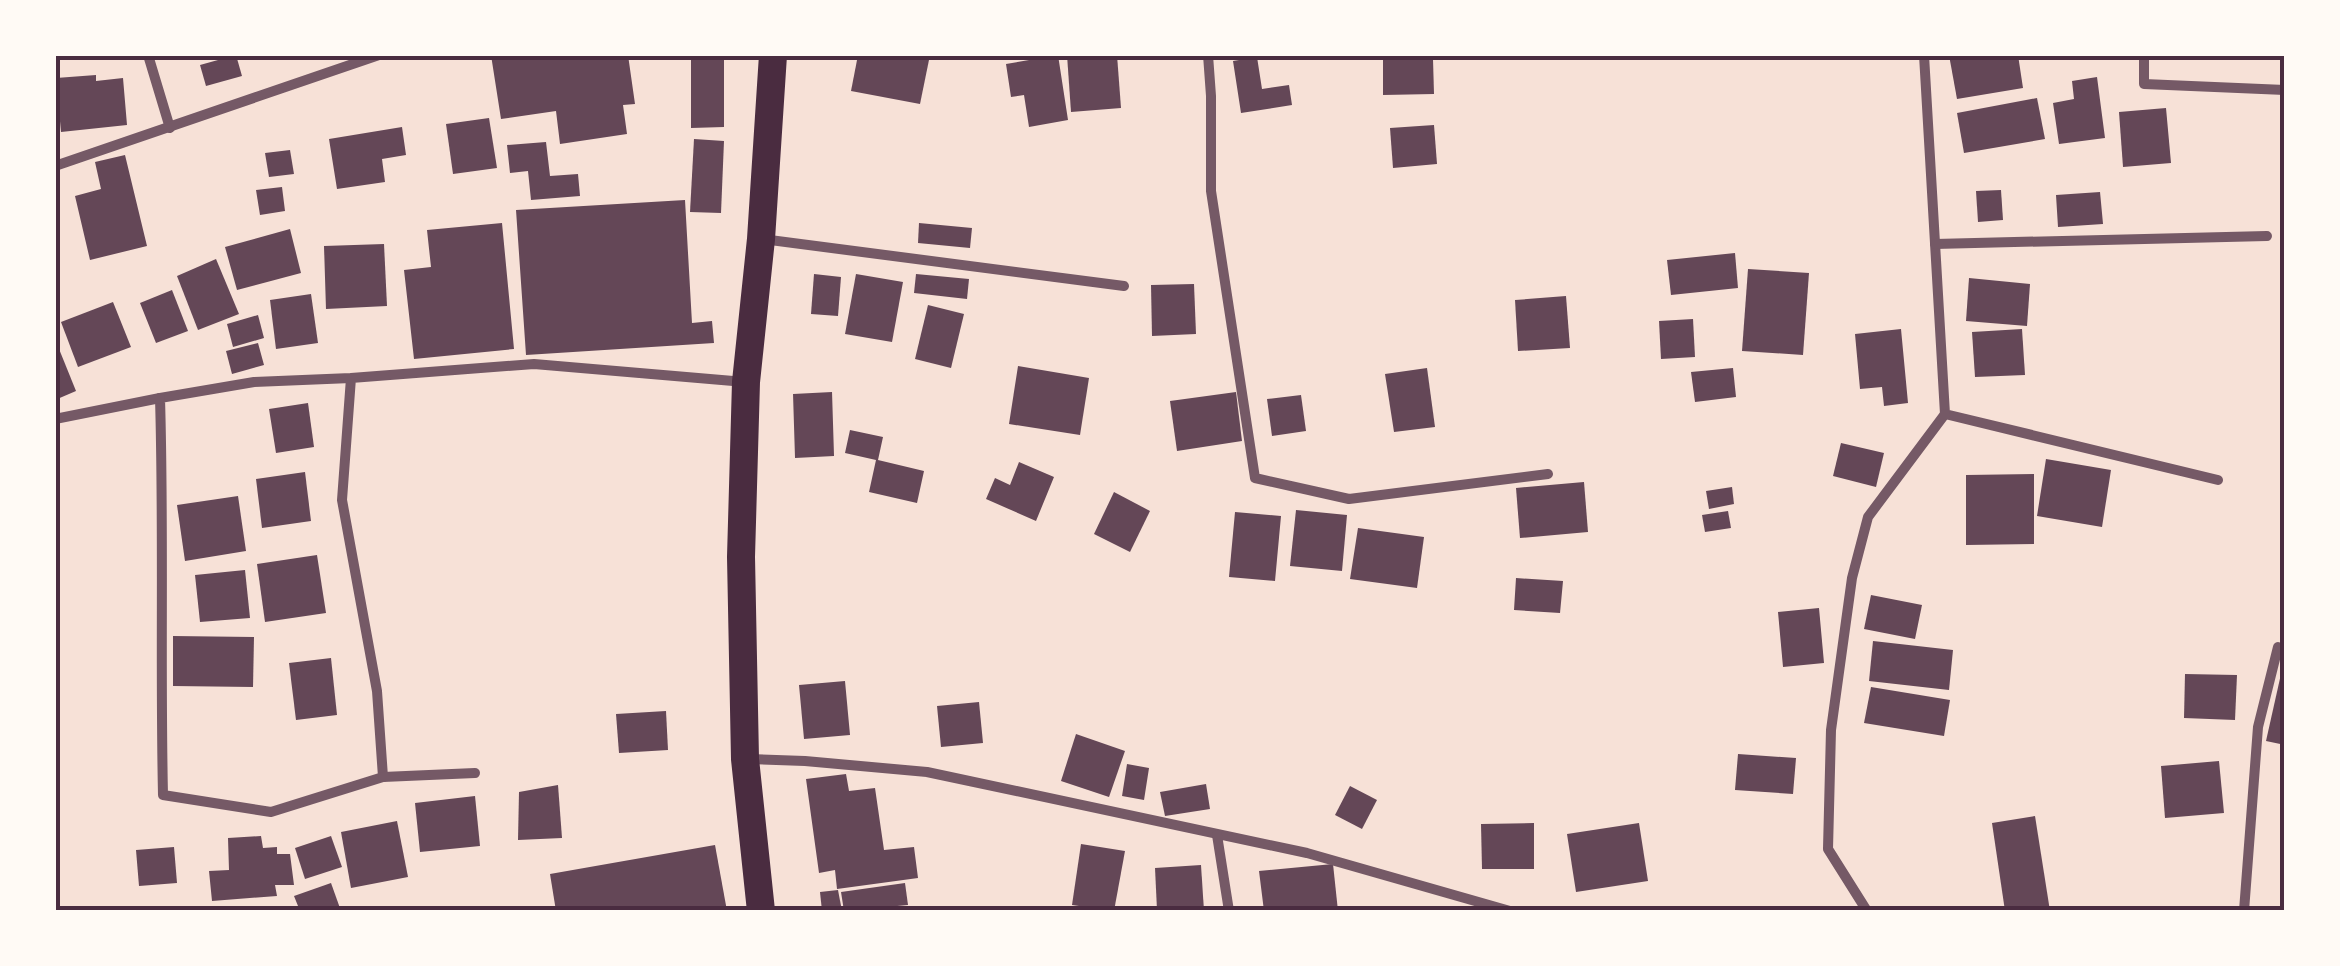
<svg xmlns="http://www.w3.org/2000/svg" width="2340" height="966" viewBox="0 0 2340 966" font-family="Quicksand,sans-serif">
<rect width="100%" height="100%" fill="#f7e1d7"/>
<g fill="#644757">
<path d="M236,55L242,76L206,86L200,65Z"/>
<path d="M491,55H628L635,104L623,105L627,134L560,144L556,111L501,119Z"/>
<path d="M691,55H724V127L691,128Z"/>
<path d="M858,55H930L920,104L851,91Z"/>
<path d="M1058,55L1068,120L1029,127L1024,95L1011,97L1006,64Z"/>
<path d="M1067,55H1117L1121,108L1071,112Z"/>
<path d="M1949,55H2018L2023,88L1957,99Z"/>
<path d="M1257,57L1262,89L1289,85L1292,105L1241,113L1233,61Z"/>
<path d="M1433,59L1434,94L1383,95V60Z"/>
<path d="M96,75V81L123,78L127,125L61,132L56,78Z"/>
<path d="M2097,77L2105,138L2059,144L2053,103L2074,99L2072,81Z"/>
<path d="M2037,98L2045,139L1964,153L1957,113Z"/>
<path d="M2166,108L2171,163L2123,167L2119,112Z"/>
<path d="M489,118L497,168L453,174L446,124Z"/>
<path d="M1434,125L1437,164L1393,168L1390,128Z"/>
<path d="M402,127L406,155L382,159L385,182L337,189L329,139Z"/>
<path d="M694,139L724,141L721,213L690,212Z"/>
<path d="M546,142L550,176L578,174L580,196L531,200L528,171L510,173L507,145Z"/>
<path d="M290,150L294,174L269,177L265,153Z"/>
<path d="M125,155L147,246L90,260L75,196L101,189L95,162Z"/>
<path d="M282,187L285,211L260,215L256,190Z"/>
<path d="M2001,190L2003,220L1978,222L1976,191Z"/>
<path d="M2100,192L2103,224L2058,227L2056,195Z"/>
<path d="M685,200L692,323L712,321L714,343L526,355L516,210Z"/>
<path d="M502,223L514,349L414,359L404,270L431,267L427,230Z"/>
<path d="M919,223L972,228L970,248L918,243Z"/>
<path d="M290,229L301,273L237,290L225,247Z"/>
<path d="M384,244L387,306L326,309L324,246Z"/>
<path d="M1735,253L1738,288L1671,295L1667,260Z"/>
<path d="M216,259L239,314L198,330L177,276Z"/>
<path d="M1748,269L1809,273L1803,355L1742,351Z"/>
<path d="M814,274L841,277L838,316L811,314Z"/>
<path d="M856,274L903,282L892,342L845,334Z"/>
<path d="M916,274L969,279L967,299L914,293Z"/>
<path d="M1969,278L2030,284L2027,326L1966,321Z"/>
<path d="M1194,284L1196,334L1152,336L1151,285Z"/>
<path d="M172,290L188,331L156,343L140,303Z"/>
<path d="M311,294L318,343L276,349L270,300Z"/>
<path d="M1566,296L1570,348L1518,351L1515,300Z"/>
<path d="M113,302L131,347L78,367L61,322Z"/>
<path d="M928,305L964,314L951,368L915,359Z"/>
<path d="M258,315L264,338L233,347L227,324Z"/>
<path d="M1693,319L1695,357L1661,359L1659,321Z"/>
<path d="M1901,329L1908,403L1884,406L1882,387L1860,389L1855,334Z"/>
<path d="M2022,329L2025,375L1975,377L1972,332Z"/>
<path d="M55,339L76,391L55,400Z"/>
<path d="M258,343L264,365L232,374L226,351Z"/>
<path d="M1018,366L1089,378L1080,435L1009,424Z"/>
<path d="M1427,368L1435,427L1394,432L1385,374Z"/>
<path d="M1733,368L1736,397L1695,402L1691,372Z"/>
<path d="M832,392L834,456L795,458L793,394Z"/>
<path d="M1236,392L1242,441L1177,451L1170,401Z"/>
<path d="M1301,395L1306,431L1272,436L1267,399Z"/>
<path d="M308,403L314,447L276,453L269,409Z"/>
<path d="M850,430L883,437L878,460L924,471L917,503L869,492L876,460L845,453Z"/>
<path d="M1841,443L1884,453L1876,487L1833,476Z"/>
<path d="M2046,459L2111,470L2102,527L2037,516Z"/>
<path d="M1019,462L1054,477L1036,521L986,499L995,478L1010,485Z"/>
<path d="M305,472L311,521L262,528L256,479Z"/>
<path d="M2034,474V544L1966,545V475Z"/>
<path d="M1584,482L1588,532L1520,538L1516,488Z"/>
<path d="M1732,487L1734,504L1709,509L1706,491Z"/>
<path d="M1114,492L1150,511L1130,552L1094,534Z"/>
<path d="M238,496L246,551L185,561L177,505Z"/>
<path d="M1296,510L1347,515L1342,571L1290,566Z"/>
<path d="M1728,511L1731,528L1705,532L1702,515Z"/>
<path d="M1235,512L1281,516L1275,581L1229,577Z"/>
<path d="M1358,528L1424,537L1417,588L1350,579Z"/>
<path d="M317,555L326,613L265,622L257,564Z"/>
<path d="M245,570L250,618L200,622L195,575Z"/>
<path d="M1516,578L1563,581L1560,613L1514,610Z"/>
<path d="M1871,595L1922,605L1915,639L1864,629Z"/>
<path d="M1819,608L1824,663L1783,667L1778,612Z"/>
<path d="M173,636L254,637L253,687L173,686Z"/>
<path d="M1873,641L1953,650L1949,690L1869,681Z"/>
<path d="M331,658L337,715L296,720L289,663Z"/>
<path d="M2283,665H2285V745L2266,741Z"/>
<path d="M2185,674L2237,675L2235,720L2184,718Z"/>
<path d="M845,681L850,735L804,739L799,685Z"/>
<path d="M1871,687L1950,700L1944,736L1864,723Z"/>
<path d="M979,702L983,743L941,747L937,706Z"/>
<path d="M666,711L668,750L619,753L616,714Z"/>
<path d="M1076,734L1125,751L1109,797L1061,781Z"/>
<path d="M1738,754L1796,758L1793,794L1735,790Z"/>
<path d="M2219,761L2224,813L2165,818L2161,766Z"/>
<path d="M1127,764L1149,768L1144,800L1122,796Z"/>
<path d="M846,774L849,791L875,788L884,850L914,847L918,878L837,889L835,870L819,873L806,779Z"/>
<path d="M1206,784L1210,809L1165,816L1160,792Z"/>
<path d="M558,785L562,838L518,840L519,792Z"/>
<path d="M1350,786L1377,800L1362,829L1335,815Z"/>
<path d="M475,796L480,846L420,852L415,803Z"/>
<path d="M2035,816L2050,911H2005L1992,823Z"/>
<path d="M397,821L408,877L351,888L341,832Z"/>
<path d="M1534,823V869H1482L1481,824Z"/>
<path d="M1639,823L1648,881L1576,892L1567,834Z"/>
<path d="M261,836L263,848L277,847V854H290L294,885H275L277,896L212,901L209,871L229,870L228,838Z"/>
<path d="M331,836L342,867L305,879L295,848Z"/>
<path d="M1081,844L1125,851L1114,911L1072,905Z"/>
<path d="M715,845L727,911H556L550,874Z"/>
<path d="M174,847L177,883L139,886L136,850Z"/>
<path d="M1333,864L1338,911H1264L1259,871Z"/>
<path d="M1201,865L1204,911L1157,910L1155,868Z"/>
<path d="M331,883L341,911H300L294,896Z"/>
<path d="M905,883L908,905L844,911L841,892Z"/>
<path d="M838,890L842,911H822L820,892Z"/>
</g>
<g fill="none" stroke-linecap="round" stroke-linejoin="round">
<g stroke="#755966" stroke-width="10">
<path d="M148,55L170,128"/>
<path d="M1208,55L1211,96V191L1255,478L1349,499L1548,474"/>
<path d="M1924,55L1945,414L2218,480"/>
<path d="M2144,55V84L2285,90"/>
<path d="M55,166L379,55"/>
<path d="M762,239L1124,286"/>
<path d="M1935,244L2267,236"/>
<path d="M351,378L254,382L160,398C164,531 160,663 163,795L271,812L383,777L377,691L342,500L351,378L534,364L745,382"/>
<path d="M55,419L160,398"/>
<path d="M748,759L805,761L927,772L1307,853L1510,911"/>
<path d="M383,777L475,773"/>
<path d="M1217,835L1229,911"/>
<path d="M1867,911L1828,849L1831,730L1852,578L1868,517L1945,414"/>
<path d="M2244,911L2258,727L2278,647"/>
</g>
<path stroke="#4a2c40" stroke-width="28" d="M761,911L745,759L741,557L746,382L761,239L773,55"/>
</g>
<rect width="2340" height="966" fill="none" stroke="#fffaf5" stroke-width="115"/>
<rect x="58" y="58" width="2224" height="850" fill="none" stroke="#4a2c40" stroke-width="4"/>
</svg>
